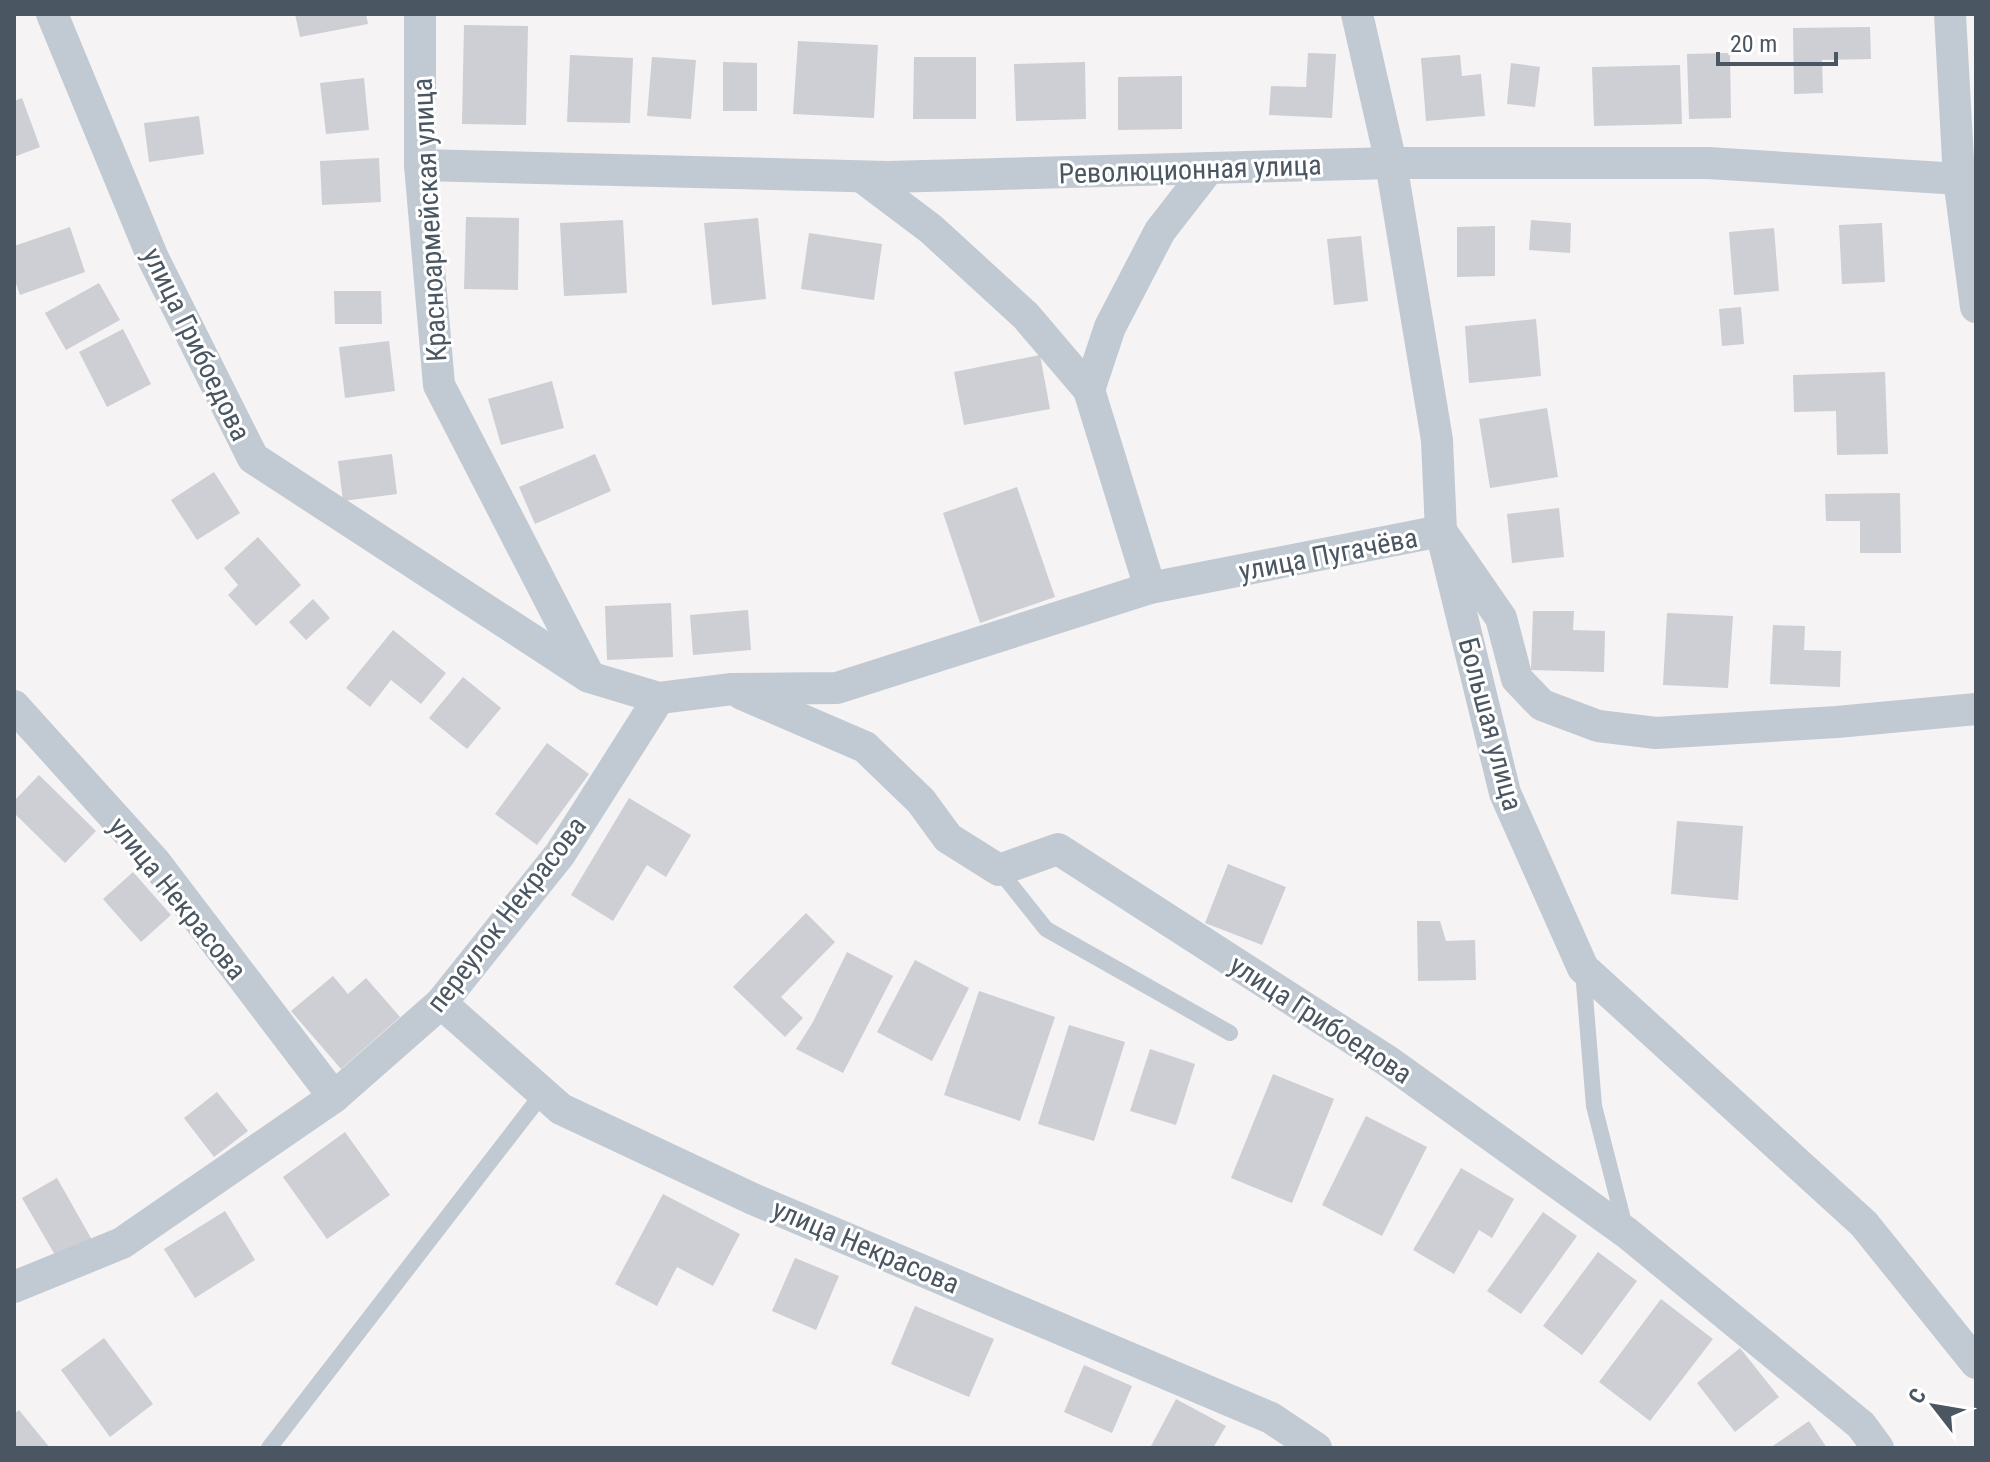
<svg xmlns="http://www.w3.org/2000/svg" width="1990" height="1462" viewBox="0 0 1990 1462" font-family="'Roboto Condensed',sans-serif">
<rect width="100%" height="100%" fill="#f5f3f3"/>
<g fill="#cdcfd5">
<path d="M295,14H366L368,24L300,37Z"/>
<path d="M464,25L528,26L526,125L462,124Z"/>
<path d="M1870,27L1871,59L1822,60L1823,93L1794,94L1793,28Z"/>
<path d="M798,41L878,45L874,118L793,114Z"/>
<path d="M1308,53L1336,54L1332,118L1269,115L1271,86L1306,87Z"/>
<path d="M1730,53L1731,118L1689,119L1687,54Z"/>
<path d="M570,55L633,58L630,123L567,122Z"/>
<path d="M1460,55L1462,76L1481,74L1485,116L1426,121L1421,58Z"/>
<path d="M652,57L696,60L691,119L647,116Z"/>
<path d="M914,57H976V119H913Z"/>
<path d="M723,62L757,63V111H723Z"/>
<path d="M1085,62L1086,119L1016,121L1014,64Z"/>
<path d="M1511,63L1540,67L1535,107L1507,104Z"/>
<path d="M1680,65L1682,124L1594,126L1592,67Z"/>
<path d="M1182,76V129L1118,130V77Z"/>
<path d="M364,78L369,130L326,134L320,83Z"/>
<path d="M22,98L40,147L14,157V101Z"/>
<path d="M199,116L204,154L149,162L144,123Z"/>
<path d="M379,158L381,202L322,205L320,161Z"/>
<path d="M466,217L519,218L518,290L464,289Z"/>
<path d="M758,218L766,299L712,305L704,223Z"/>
<path d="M623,220L627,293L564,296L560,223Z"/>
<path d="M1531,220L1571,223L1570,253L1529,250Z"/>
<path d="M1882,223L1885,282L1842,284L1839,225Z"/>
<path d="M1495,226V276L1457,277V227Z"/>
<path d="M70,227L85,272L20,295L14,278V246Z"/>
<path d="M1774,228L1779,291L1734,295L1729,232Z"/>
<path d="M809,233L882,244L874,300L801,289Z"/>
<path d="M1361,236L1368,301L1334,305L1327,239Z"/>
<path d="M99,283L120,320L66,350L45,313Z"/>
<path d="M334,291H381L382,324H335Z"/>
<path d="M1741,307L1744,344L1722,346L1719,309Z"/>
<path d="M1536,319L1541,376L1469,383L1465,326Z"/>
<path d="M123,329L151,384L107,407L79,352Z"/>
<path d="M389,341L395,391L345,398L339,347Z"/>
<path d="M1040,355L1050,409L964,425L954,372Z"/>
<path d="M1885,372L1888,454L1837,455L1836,411L1794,412L1793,375Z"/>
<path d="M552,381L564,428L501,445L488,399Z"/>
<path d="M1547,408L1558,477L1490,488L1479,419Z"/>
<path d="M392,454L397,494L343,501L338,461Z"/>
<path d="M595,454L611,491L535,524L519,487Z"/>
<path d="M214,472L240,513L197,540L171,500Z"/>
<path d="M1017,487L1055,597L980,623L943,513Z"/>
<path d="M1900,493L1901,553H1860V521H1826L1825,494Z"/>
<path d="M1559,508L1564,557L1512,563L1507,514Z"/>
<path d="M258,537L301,585L256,626L228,595L238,585L224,568Z"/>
<path d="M313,599L330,618L306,640L289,622Z"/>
<path d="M671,603L673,657L607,660L605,606Z"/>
<path d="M748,610L751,650L693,655L690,615Z"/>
<path d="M1533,611H1574L1573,630L1605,631L1604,672L1531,670Z"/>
<path d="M1667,613L1733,616L1728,688L1663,685Z"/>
<path d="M1773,625L1805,626L1804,650L1841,651L1840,687L1770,684Z"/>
<path d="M393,630L446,673L421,704L391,680L370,707L346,688Z"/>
<path d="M463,677L501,708L467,749L429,718Z"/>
<path d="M547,743L589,774L537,845L495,814Z"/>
<path d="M39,775L96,831L65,863L14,813V801Z"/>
<path d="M629,798L691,835L666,877L647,865L613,921L571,895Z"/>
<path d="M1677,821L1743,826L1738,900L1671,894Z"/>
<path d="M1228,864L1286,887L1262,945L1205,923Z"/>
<path d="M133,872L171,915L141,942L103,899Z"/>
<path d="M806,913L835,942L781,997L803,1018L785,1037L733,987Z"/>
<path d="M1417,921H1440L1446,941L1475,940L1476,980L1418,981Z"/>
<path d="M847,952L893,976L843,1073L796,1049L813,1022Z"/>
<path d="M915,960L969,988L932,1061L877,1032Z"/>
<path d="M333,976L348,994L366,978L400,1017L341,1069L291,1011Z"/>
<path d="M979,991L1055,1017L1020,1121L944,1095Z"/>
<path d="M1069,1025L1125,1042L1094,1141L1038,1124Z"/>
<path d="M1150,1049L1195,1064L1176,1125L1130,1111Z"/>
<path d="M1273,1074L1334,1099L1292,1203L1231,1178Z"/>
<path d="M217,1092L248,1131L214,1157L184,1118Z"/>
<path d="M1366,1116L1427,1147L1382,1236L1322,1205Z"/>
<path d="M345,1132L390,1195L327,1239L283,1177Z"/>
<path d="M1461,1168L1514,1199L1492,1238L1479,1230L1454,1274L1413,1250Z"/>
<path d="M57,1178L92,1240L58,1260L22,1198Z"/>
<path d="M663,1194L740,1234L713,1286L677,1267L657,1306L615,1284Z"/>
<path d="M225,1211L255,1260L195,1298L164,1249Z"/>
<path d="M1543,1212L1577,1236L1521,1314L1487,1291Z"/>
<path d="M1598,1252L1637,1281L1582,1355L1543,1326Z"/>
<path d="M795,1258L839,1276L816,1330L772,1311Z"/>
<path d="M1661,1299L1713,1339L1650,1421L1599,1382Z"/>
<path d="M915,1306L994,1339L969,1397L891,1364Z"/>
<path d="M104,1338L153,1404L110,1437L61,1370Z"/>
<path d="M1740,1348L1779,1397L1735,1432L1697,1383Z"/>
<path d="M1084,1365L1132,1386L1112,1433L1064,1412Z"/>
<path d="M1176,1399L1226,1426L1213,1448H1150Z"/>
<path d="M19,1410L50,1448H14V1414Z"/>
<path d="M1809,1421L1827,1448H1770Z"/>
</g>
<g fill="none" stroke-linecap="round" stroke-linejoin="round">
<g stroke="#c1cad2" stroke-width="16">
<path d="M999,870L1046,929L1230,1033"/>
<path d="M1583,971L1594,1106L1625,1227"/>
<path d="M269,1448L543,1093"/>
</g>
<g stroke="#c1cad2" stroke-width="32">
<path d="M52,14L153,258L253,458L589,677L659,698"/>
<path d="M420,14V165L439,385L588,674"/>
<path d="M1357,14L1391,163L1437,440L1441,531L1505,793L1583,968L1864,1224L1976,1363"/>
<path d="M1950,14L1959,179L1976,307"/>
<path d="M420,165L888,177L1391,163H1708L1959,179"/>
<path d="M862,177L931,229L1026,316L1089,390L1150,588"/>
<path d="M1089,390L1110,327L1160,231L1209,168"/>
<path d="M742,694L865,747L921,801L948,838L999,870L1058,849L1389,1062L1627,1233L1861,1425L1878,1448"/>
<path d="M14,706L155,862L334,1097"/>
<path d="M441,1003L561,1109L753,1199L1271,1418L1316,1448"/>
<path d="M14,1287L122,1243L334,1097L441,1003L560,854L659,698L732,689L837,688L1150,588L1441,531L1501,618L1517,679L1542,705L1598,726L1656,733L1837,722L1976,709"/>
</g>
</g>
<g text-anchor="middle" stroke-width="6" stroke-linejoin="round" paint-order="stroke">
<g font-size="28" fill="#4a5661" stroke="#fff">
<text transform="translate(1190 169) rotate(-2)" y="10">Революционная улица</text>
<text transform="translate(429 220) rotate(-93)" y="10">Красноармейская улица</text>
<text transform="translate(197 344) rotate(64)" y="10">улица Грибоедова</text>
<text transform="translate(1328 554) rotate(-11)" y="10">улица Пугачёва</text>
<text transform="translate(1491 724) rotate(75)" y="10">Большая улица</text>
<text transform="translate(178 898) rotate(51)" y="10">улица Некрасова</text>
<text transform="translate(506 914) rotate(-52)" y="10">переулок Некрасова</text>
<text transform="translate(1321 1019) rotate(33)" y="10">улица Грибоедова</text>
<text transform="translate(866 1246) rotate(23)" y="10">улица Некрасова</text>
</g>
</g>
<rect width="1990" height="1462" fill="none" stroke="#4a5661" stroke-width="32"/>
<g transform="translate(1934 1406) rotate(301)" stroke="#ffffff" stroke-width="6" paint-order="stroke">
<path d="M0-6L14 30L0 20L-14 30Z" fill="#4a5661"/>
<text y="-12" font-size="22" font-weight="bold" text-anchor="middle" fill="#4a5661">С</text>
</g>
<path d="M1718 52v12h118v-12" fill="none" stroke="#4a5661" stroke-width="4"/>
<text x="1730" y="52" font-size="24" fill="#4a5661" stroke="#ffffff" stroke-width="6" paint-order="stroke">20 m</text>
</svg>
